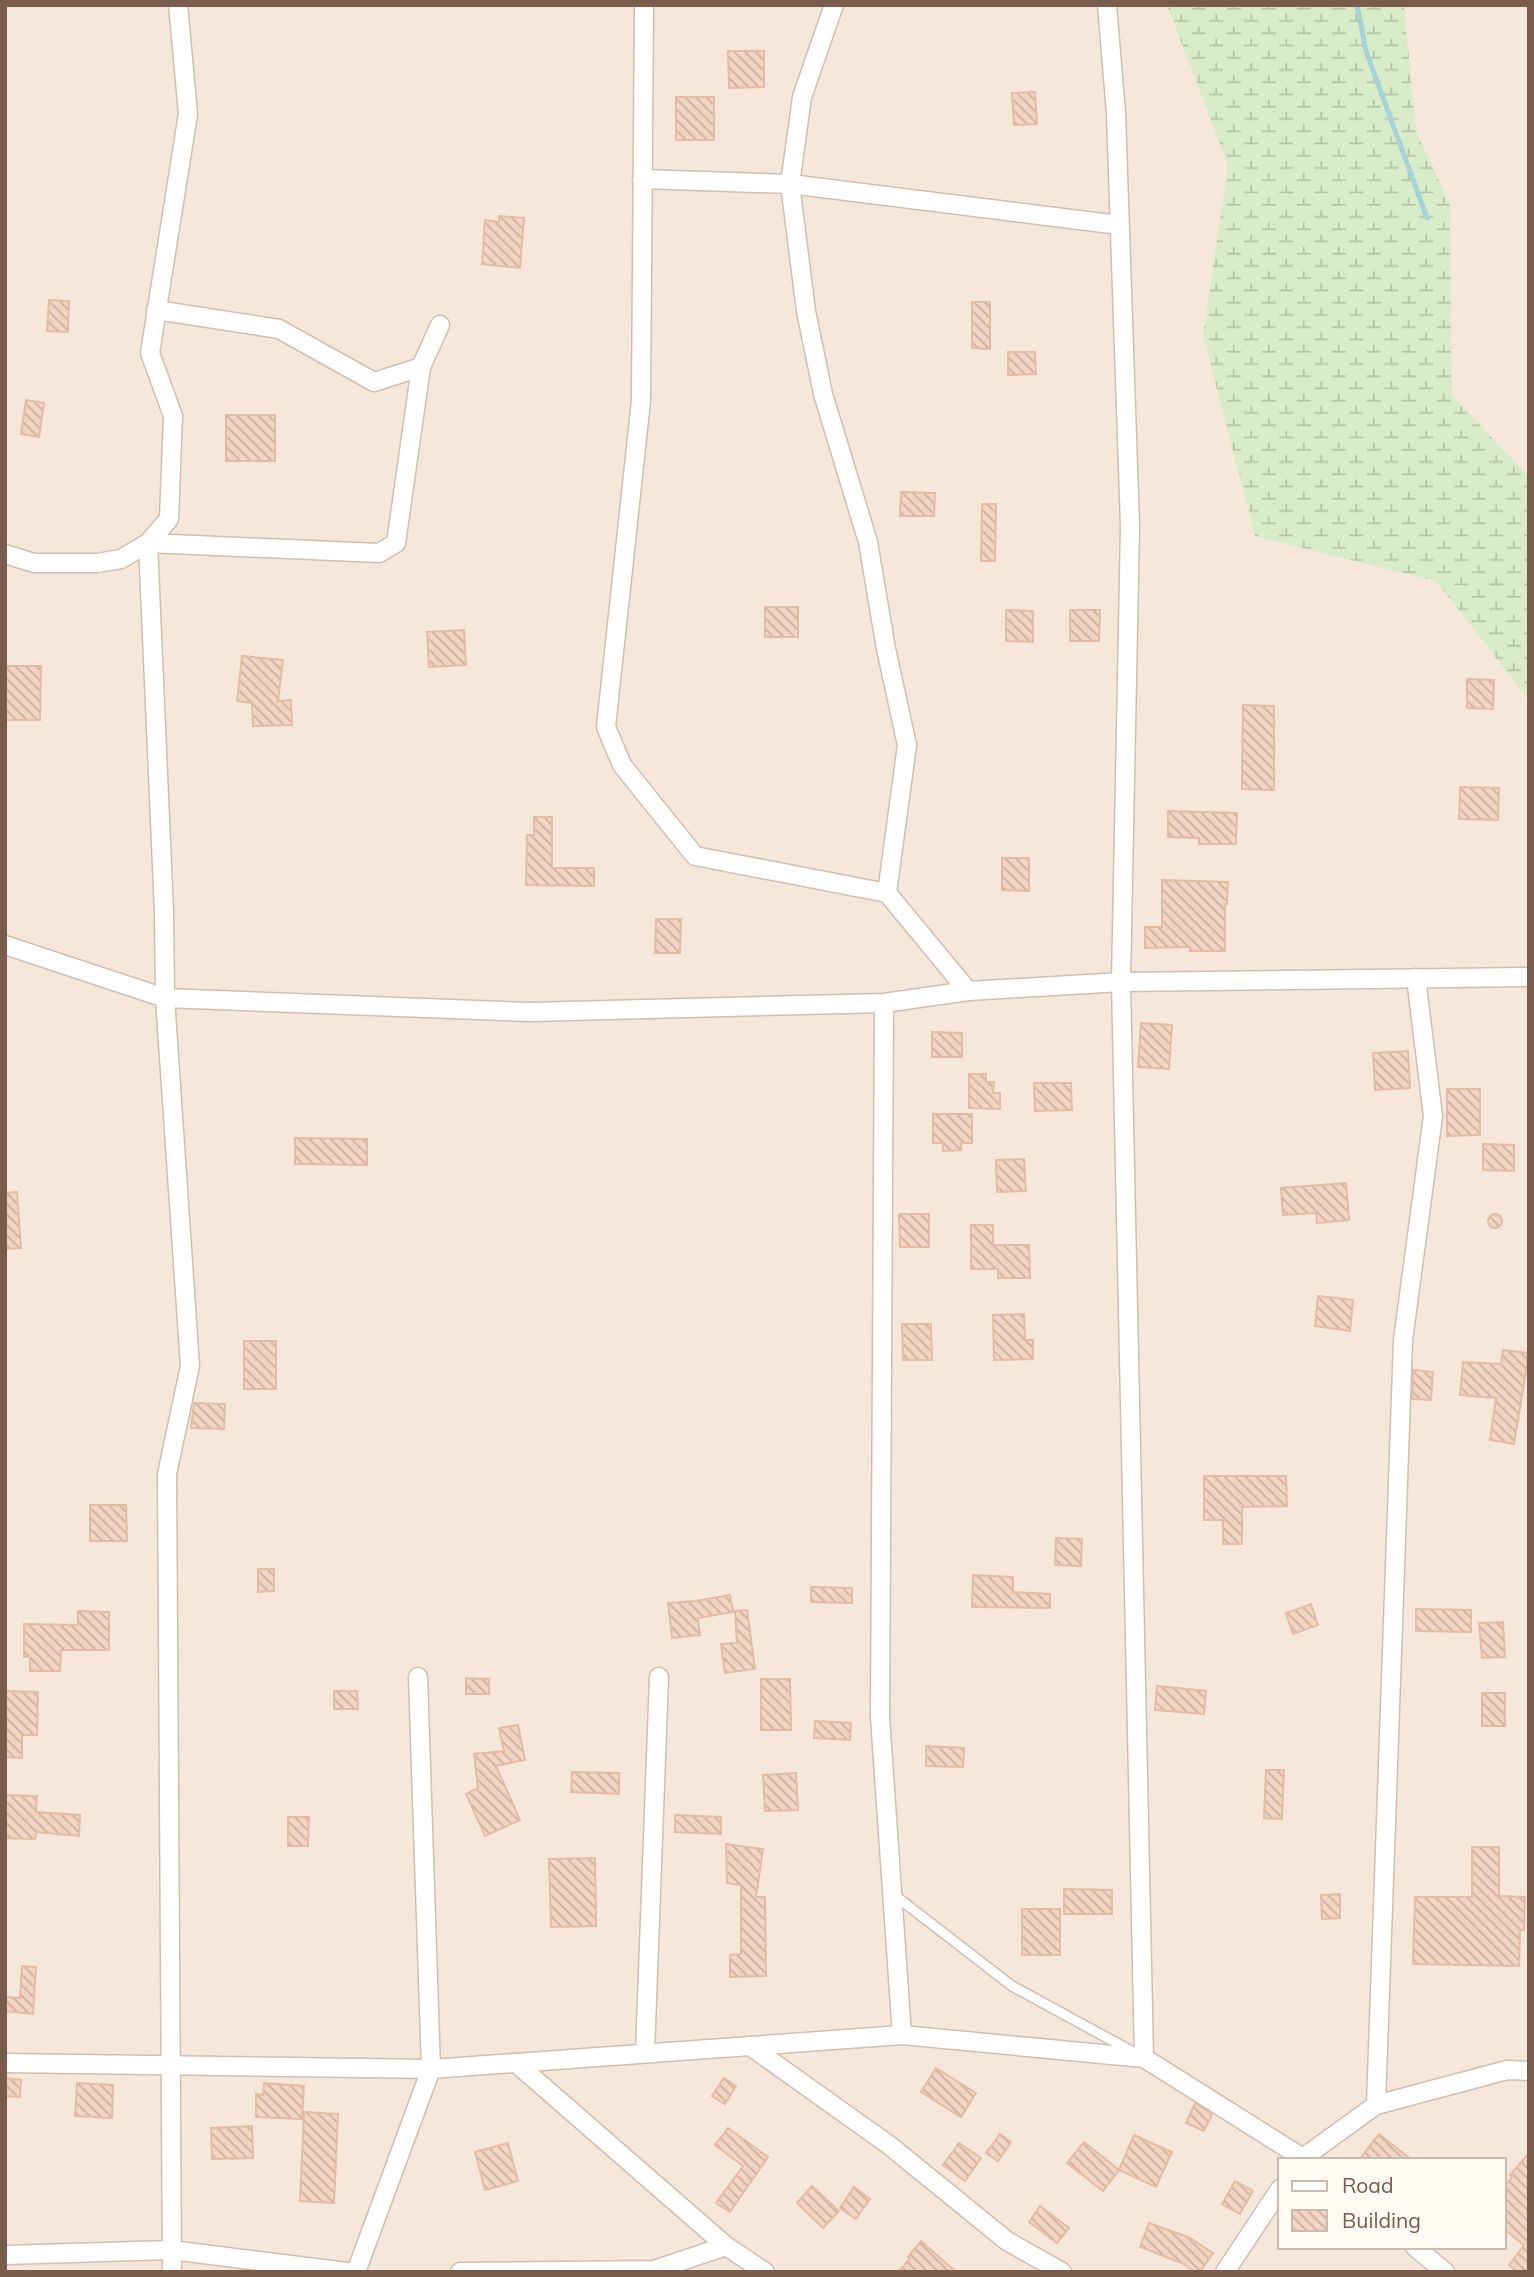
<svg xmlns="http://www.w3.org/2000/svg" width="1534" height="2277" viewBox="0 0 1534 2277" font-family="Mulish,sans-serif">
<defs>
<pattern id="wetland-marsh" width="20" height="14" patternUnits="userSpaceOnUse" patternTransform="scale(1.75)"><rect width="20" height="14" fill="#d8ecc9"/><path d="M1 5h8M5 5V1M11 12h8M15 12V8" fill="none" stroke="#b4c2a5"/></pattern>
<pattern id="building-back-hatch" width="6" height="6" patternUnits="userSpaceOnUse" patternTransform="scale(1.75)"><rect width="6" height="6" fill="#f3d5c3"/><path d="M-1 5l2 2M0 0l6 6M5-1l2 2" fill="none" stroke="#cab0a1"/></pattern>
</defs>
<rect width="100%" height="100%" fill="#fdf6ec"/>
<path fill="#f5e8da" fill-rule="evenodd" d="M5,5H1529V2272H5ZM1280,2160H1504V2247H1280Z"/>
<path fill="url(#wetland-marsh)" d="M1167,5H1404L1416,131L1450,205L1452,396L1529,477V700L1436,581L1255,536L1203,335L1228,165Z"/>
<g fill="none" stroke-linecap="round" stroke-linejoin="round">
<path stroke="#a5d3da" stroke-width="5" d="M1357,5L1366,51L1427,218"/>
</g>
<g fill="url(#building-back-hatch)" stroke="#e6bba3" stroke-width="2">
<path d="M728,51H764V87L729,88Z"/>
<path d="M1035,92L1037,124L1014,125L1012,93Z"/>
<rect x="676" y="97" width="38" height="43"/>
<path d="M499,216L524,218L520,268L482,264L485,220L499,222Z"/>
<path d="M49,300L69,301L68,332L47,331Z"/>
<path d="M972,302H990V349L972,348Z"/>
<path d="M1008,352H1035L1036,374L1008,375Z"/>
<path d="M26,400L44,403L39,437L21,434Z"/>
<rect x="226" y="415" width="49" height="46"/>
<path d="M901,492L935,493L934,516H900Z"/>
<path d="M982,504H996L995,561H981Z"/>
<rect x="765" y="607" width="33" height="30"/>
<path d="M1006,610L1033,611V642L1006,641Z"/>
<path d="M1070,610H1100L1099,641H1070Z"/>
<path d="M464,630L466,665L429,667L427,632Z"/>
<path d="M242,656L283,660L278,701L291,700L292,725L253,726L252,703L237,701Z"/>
<path d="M5,666H41L40,720H5Z"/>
<path d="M1467,679L1494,680L1493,709L1467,708Z"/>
<path d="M1243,705L1274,706V790L1242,789Z"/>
<path d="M1460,787L1499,788L1498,820L1459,819Z"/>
<path d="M1168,811L1237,813L1236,844H1199V838L1168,837Z"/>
<path d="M534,817H552V868H594V886L526,885L527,835H534Z"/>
<path d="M1002,858H1029V891L1002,890Z"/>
<path d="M1162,880L1228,882L1227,904H1225V951H1190V947L1145,948V927H1162Z"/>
<path d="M656,919H681L680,953H655Z"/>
<path d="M1141,1023L1172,1025L1169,1069L1138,1067Z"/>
<path d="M932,1032L962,1033V1057H932Z"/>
<path d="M1408,1051L1410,1088L1375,1090L1373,1053Z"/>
<path d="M969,1074H986V1082H994L993,1093H1000V1109L969,1108Z"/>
<path d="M1034,1083H1071L1072,1110L1035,1111Z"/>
<path d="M1447,1089H1480V1135L1447,1136Z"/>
<path d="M933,1114H972V1143H961V1150L943,1151V1143H933Z"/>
<path d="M295,1138L367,1139V1165L295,1164Z"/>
<path d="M1483,1144L1514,1145V1171L1483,1170Z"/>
<path d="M1024,1159L1026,1191L997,1192L996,1160Z"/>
<path d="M1346,1183L1349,1220L1317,1223L1316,1213L1283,1215L1281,1188Z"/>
<path d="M17,1192L21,1248L5,1249V1193Z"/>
<circle cx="1495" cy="1221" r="7"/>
<path d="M899,1214H929V1247H900Z"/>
<path d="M971,1225H993V1245H1029L1030,1278H998V1269H971Z"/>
<path d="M1318,1296L1353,1300L1350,1331L1315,1326Z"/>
<path d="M1024,1314L1025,1340H1033V1359L994,1360L993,1315Z"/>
<path d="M902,1324H931L932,1360H903Z"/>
<rect x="244" y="1341" width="32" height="48"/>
<path d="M1503,1350L1529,1353L1514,1444L1490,1440L1496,1398L1460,1395L1463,1362L1501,1364Z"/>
<path d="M1413,1370L1433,1372L1431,1400L1412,1399Z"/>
<path d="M194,1403L225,1404L224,1429L191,1428Z"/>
<path d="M1204,1476H1286L1287,1506L1242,1507V1544H1223V1520H1204Z"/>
<path d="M90,1505H126L127,1541H90Z"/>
<path d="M1056,1538L1082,1539L1081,1566L1055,1565Z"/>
<path d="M258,1569H274V1591L258,1592Z"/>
<path d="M973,1575L1013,1577V1592L1050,1594V1608L972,1607Z"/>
<path d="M811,1587L852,1588V1603L811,1602Z"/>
<path d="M730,1595L733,1612L698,1618L700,1635L672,1638L668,1603L696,1601Z"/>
<path d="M1311,1604L1318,1625L1293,1634L1286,1613Z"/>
<path d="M1416,1609L1471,1610V1632L1416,1631Z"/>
<path d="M747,1610L755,1669L725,1673L721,1644L737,1643L735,1611Z"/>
<path d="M78,1611L109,1612V1650H61L60,1671H30V1657H24V1624L78,1625Z"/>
<path d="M1503,1622L1505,1657L1482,1658L1479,1623Z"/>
<path d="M466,1678L489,1679V1694H466Z"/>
<path d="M761,1679H790L791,1730H761Z"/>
<path d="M1157,1686L1206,1691L1204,1714L1155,1710Z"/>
<path d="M5,1691L38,1692L37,1735H22V1758L5,1757Z"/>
<path d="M334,1691H357L358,1709H334Z"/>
<rect x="1482" y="1693" width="23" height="33"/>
<path d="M815,1721L851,1723L850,1740L814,1738Z"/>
<path d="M518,1725L525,1760L496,1766L520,1820L485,1836L466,1794L478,1788L474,1754L504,1751L499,1728Z"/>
<path d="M926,1746L964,1748L963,1767L926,1766Z"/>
<path d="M1266,1770H1284L1282,1819L1264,1818Z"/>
<path d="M572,1772L619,1773V1794L571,1792Z"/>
<path d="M796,1773L798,1810L765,1811L763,1775Z"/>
<path d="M5,1795L37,1796L36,1812L80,1815L79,1836L36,1832L35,1839L5,1838Z"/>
<path d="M675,1815L721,1817V1834L675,1832Z"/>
<path d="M288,1817H309L308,1846H288Z"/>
<path d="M726,1844L763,1849L756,1897H765L766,1976L730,1977V1955L741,1954V1885L727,1883Z"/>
<path d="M1472,1847H1499V1896L1525,1897L1524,1930H1520L1519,1966L1413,1964L1415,1897H1472Z"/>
<path d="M595,1858L596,1926L551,1927L549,1859Z"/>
<path d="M1064,1889L1112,1890V1914H1064Z"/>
<path d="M1340,1894V1918L1322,1919L1321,1895Z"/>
<rect x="1022" y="1909" width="38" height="46"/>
<path d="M22,1966L36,1967L33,2014L5,2011V1997L20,1998Z"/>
<path d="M936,2068L976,2093L961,2117L921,2092Z"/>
<path d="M5,2078L21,2080L20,2097L5,2096Z"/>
<path d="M724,2078L736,2086L725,2104L712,2096Z"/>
<path d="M77,2083L113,2085L112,2118L75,2116Z"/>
<path d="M264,2083L304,2086L302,2119L256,2117V2094L263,2095Z"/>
<path d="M1195,2103L1212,2114L1204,2131L1186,2123Z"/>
<path d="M304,2112L338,2114L334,2203L300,2201Z"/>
<path d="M252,2126L253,2158L212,2159L211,2128Z"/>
<path d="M728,2128L768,2157L730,2212L716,2203L743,2166L715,2145Z"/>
<path d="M1000,2134L1011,2142L998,2161L986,2153Z"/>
<path d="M1379,2134L1412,2160H1359Z"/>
<path d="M1134,2135L1172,2152L1156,2187L1119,2170Z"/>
<path d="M1084,2142L1119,2170L1103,2191L1067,2163Z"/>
<path d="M508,2143L518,2181L485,2190L475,2152Z"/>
<path d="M959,2143L981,2158L965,2181L943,2165Z"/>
<path d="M1529,2153V2272H1518L1509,2265L1524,2245L1504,2229V2187L1512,2177L1510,2175Z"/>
<path d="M1235,2181L1253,2191L1240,2214L1222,2204Z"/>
<path d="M812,2186L839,2211L823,2228L797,2203Z"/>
<path d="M854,2187L870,2199L856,2219L840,2208Z"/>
<path d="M1040,2206L1069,2228L1057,2243L1029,2222Z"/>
<path d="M1149,2223L1190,2238L1213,2253L1200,2272H1195L1182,2263L1140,2247Z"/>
<path d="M921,2241L956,2272H898L910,2259L908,2257Z"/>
</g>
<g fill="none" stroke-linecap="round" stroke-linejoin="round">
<defs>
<path id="lane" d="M893,1894L1012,1986L1135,2053"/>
<g id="street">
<path d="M644,5L641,401L606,727L622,765L695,856L887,893L968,991"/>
<path d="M834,5L802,97L790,184L806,311L823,394L868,542L886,649L907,745L887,893"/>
<path d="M1107,5L1116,113L1130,526L1121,982L1144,2058"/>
<path d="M642,179L790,184L1119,225"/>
<path d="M156,310L279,329L374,382L421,367L440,325"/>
<path d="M5,554L34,563H97L121,559L148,543L169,519L173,416L150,353L188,114L178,5"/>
<path d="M5,945L165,998L530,1012L884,1003L968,991L1121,982L1529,977"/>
<path d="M884,1003L880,1717L902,2035"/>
<path d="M750,2046L889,2145L1007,2241L1062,2272"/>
<path d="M645,2053L659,1677"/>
<path d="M5,2063L431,2069L902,2035L1144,2058L1306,2160"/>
<path d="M516,2063L726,2246L765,2272"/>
<path d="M1376,2105L1403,1340L1433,1116L1416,978"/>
<path d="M1300,2160L1376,2105L1507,2070L1529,2071"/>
<path d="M1415,2247L1445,2272"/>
<path d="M5,2255L171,2250L347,2272"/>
<path d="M172,2272L167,1474L190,1366L165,998L164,912L148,543L379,553L396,543L421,367"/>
<path d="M356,2272L431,2069L418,1677"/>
<path d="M460,2272L654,2270L726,2246"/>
<path d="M1225,2272L1280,2189"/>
</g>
</defs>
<use href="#lane" stroke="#d1beb0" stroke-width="12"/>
<use href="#street" stroke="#d1beb0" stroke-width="21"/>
<use href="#lane" stroke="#fff" stroke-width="9"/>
<use href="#street" stroke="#fff" stroke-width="18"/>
</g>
<rect width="1534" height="2277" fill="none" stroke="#7a5c4d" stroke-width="14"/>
<rect x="1278" y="2158" width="228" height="91" fill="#fffaf3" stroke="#cabbb1" stroke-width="2"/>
<rect x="1292" y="2181" width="35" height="10" fill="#ffffff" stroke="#cabbb1" stroke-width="2"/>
<text x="1342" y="2193" font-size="21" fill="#7a5c4d">Road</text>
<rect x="1292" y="2210" width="35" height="21" fill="url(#building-back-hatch)" stroke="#cabbb1" stroke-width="2"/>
<text x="1342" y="2228" font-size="21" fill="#7a5c4d">Building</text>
</svg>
